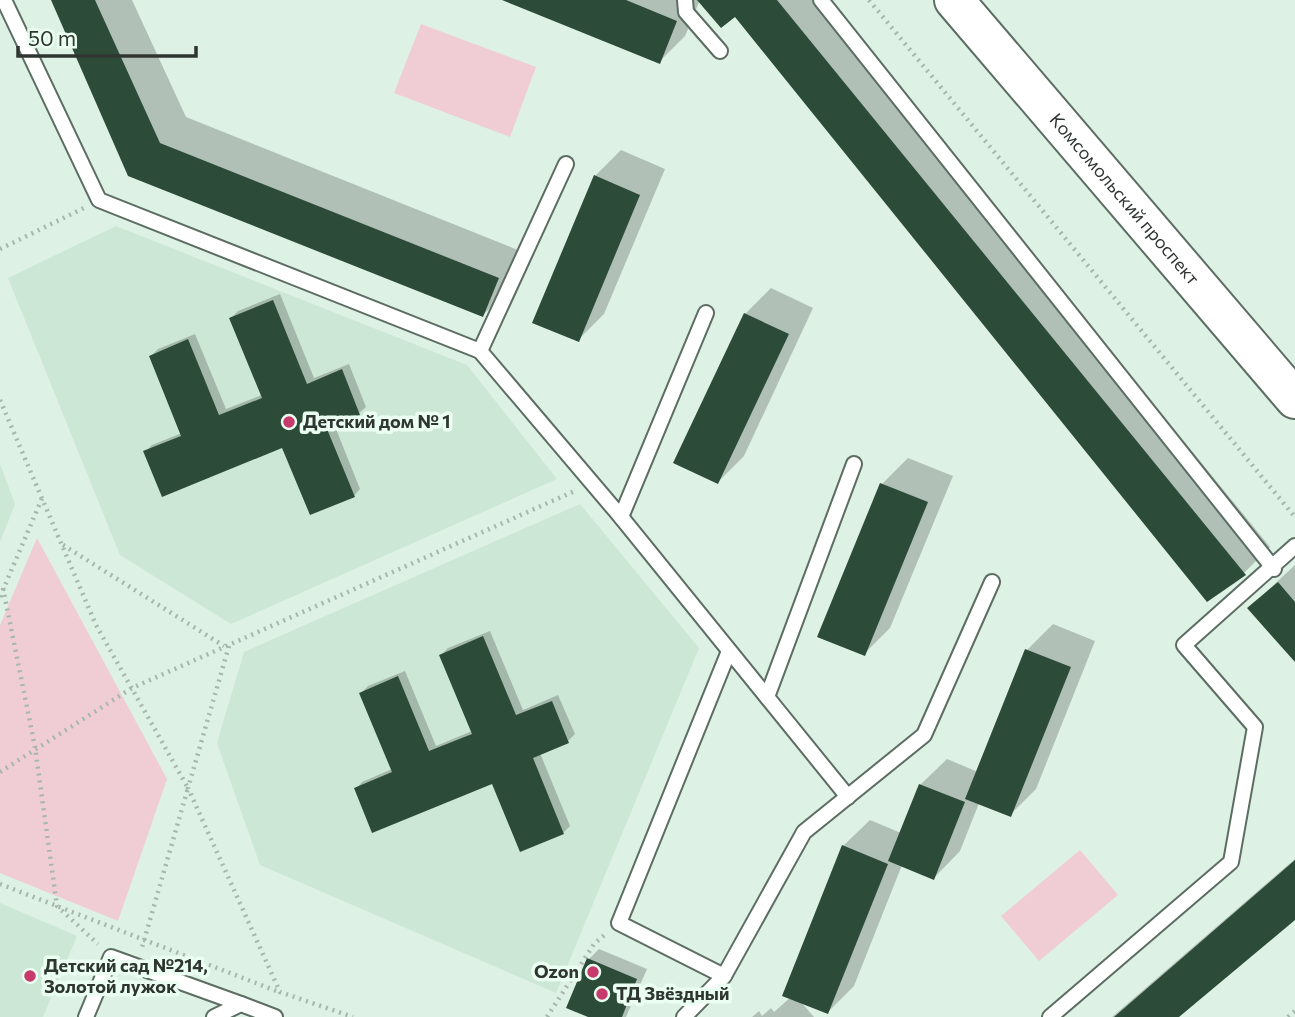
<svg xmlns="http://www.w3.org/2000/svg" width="1295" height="1017" viewBox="0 0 1295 1017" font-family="Commissioner,sans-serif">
<rect width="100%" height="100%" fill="#ddf1e4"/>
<g fill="#cce7d6">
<path d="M116,226L467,365L557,479L231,624L120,555L8,278Z"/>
<path d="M0,464L15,504L0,542Z"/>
<path d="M580,504L699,648L556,993L260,865L217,743L244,652Z"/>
<path d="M0,903L77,936L43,1017H0Z"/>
</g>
<g fill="#f0cdd5">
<path d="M421,24L536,67L510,137L394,93Z"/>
<path d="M37,538L167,779L118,921L0,873V625Z"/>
<path d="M1080,850L1118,895L1039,961L1001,916Z"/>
</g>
<g fill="#0003">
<path d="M53,0H132L186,117L523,252L509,289L483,315L129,175Z"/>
<path d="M507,0H824L1270,547L1244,573L735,15L700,0L685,36L659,62Z"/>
<path d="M621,150L665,169L604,314L578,340L595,176Z"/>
<path d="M771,288L813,308L744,456L718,482L745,314Z"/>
<path d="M280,294L314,378L349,364L366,407L359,413L334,424L360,489L354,496L283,445L145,452L152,445L182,433L151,356L158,349L195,334L226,409L262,395L231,318L238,311Z"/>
<path d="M908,458L953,476L890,628L864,654L882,484Z"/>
<path d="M1295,565V659L1249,608Z"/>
<path d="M1053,624L1095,641L1036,789L1010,815L979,803L960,851L934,878L902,865L854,986L828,1012L800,1001L814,1017H752L759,1011L762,1016L771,1008L774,1012L791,997L843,846L870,820L901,833L920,785L947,759L978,772L1027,650Z"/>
<path d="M490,631L523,710L558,695L575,734L568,741L540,753L570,826L563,833L493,782L356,789L362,782L392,769L361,693L368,686L405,671L436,746L472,731L441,655L448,648Z"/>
<path d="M1295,859V918L1176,1017H1112Z"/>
<path d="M599,949L647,969L626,1017H593L589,959Z"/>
</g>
<g fill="#2d4b39">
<path d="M51,0H95L160,143L499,278L483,317L128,176Z"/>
<path d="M502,0H626L677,21L660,64Z"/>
<path d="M697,0H777L1246,575L1207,602L735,17L721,28Z"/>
<path d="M594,175L640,195L579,342L532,323Z"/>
<path d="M273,300L307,384L342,369L360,415L327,429L355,497L310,515L282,448L162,497L143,451L181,436L149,356L188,339L219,415L262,398L229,318Z"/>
<path d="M744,313L789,334L718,484L673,463Z"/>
<path d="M880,483L928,502L865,656L817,637Z"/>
<path d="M1278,582L1295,602V662L1247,608Z"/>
<path d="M483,636L516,715L552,701L569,743L533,758L564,834L520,852L492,784L372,833L354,788L392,772L359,693L398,676L429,751L472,734L439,655Z"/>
<path d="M1025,649L1071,667L1011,817L965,799Z"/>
<path d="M919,784L965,802L934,880L888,861Z"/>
<path d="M842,845L888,864L828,1014L782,996Z"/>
<path d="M1295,860V920L1179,1017H1114Z"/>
<path d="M587,958L637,979L622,1017H588L566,1008Z"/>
</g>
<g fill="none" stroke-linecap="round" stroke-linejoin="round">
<defs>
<g id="lane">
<path d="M4,0L99,200L480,351L621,517L848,797"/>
<path d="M685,0L686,12L720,51"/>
<path d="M821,0L1274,569"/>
<path d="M480,351L566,164"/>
<path d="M621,517L706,313"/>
<path d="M767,697L854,464"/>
<path d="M724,976L804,832L924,735L992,582"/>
<path d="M86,1017L111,957L241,1004"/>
<path d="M214,1017L241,1004L275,1017"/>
<path d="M684,1017L724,976L619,923L729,651"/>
<path d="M1050,1017L1231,862L1255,727L1184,645L1295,546"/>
</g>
<g id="secondary">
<path id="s1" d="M954,0L1295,399"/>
</g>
</defs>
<use href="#lane" stroke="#5c6d62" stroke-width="18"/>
<use href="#secondary" stroke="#5c6d62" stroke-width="42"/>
<g stroke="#a7b7ad" stroke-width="4.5" stroke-dasharray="2 5" stroke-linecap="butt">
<path d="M869,0L1295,517"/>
<path d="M0,249L84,208"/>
<path d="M0,400L96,625L188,788L141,951"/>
<path d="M63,545L224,646"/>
<path d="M3,588L35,747L57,906L98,944"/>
<path d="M0,597L43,496"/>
<path d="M229,646L188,788L280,992L353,1017"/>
<path d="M0,772L132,688L577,490"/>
<path d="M0,884L279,992"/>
<path d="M547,1017L594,944L607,933"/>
<path d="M1288,1017L1295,1011"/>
</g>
<use href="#lane" stroke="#fff" stroke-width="14"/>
<use href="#secondary" stroke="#fff" stroke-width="38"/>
</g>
<g fill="#c73a6c" stroke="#eafff1" stroke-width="2.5">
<circle cx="289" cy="422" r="7"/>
<circle cx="593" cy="972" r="7"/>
<circle cx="30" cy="976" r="7"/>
<circle cx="602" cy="994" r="7"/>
</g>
<g text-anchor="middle" stroke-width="7" stroke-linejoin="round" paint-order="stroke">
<g font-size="18" fill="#2f3631" stroke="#eafff1">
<text dy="6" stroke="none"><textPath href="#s1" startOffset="262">Комсомольский проспект</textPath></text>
</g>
<g font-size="18" font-weight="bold" fill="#2f3631" stroke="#eafff1" text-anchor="start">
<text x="303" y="428">Детский дом № 1</text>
<text x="44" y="972">Детский сад №214,<tspan x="44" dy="21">Золотой лужок</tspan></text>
<text x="579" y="978" text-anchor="end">Ozon</text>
<text x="616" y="1000">ТД Звёздный</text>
</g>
</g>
<path d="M18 46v10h178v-10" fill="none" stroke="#2f3631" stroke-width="3.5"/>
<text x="28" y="46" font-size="21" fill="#2f3631" stroke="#eafff1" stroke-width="5" paint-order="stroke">50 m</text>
</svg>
